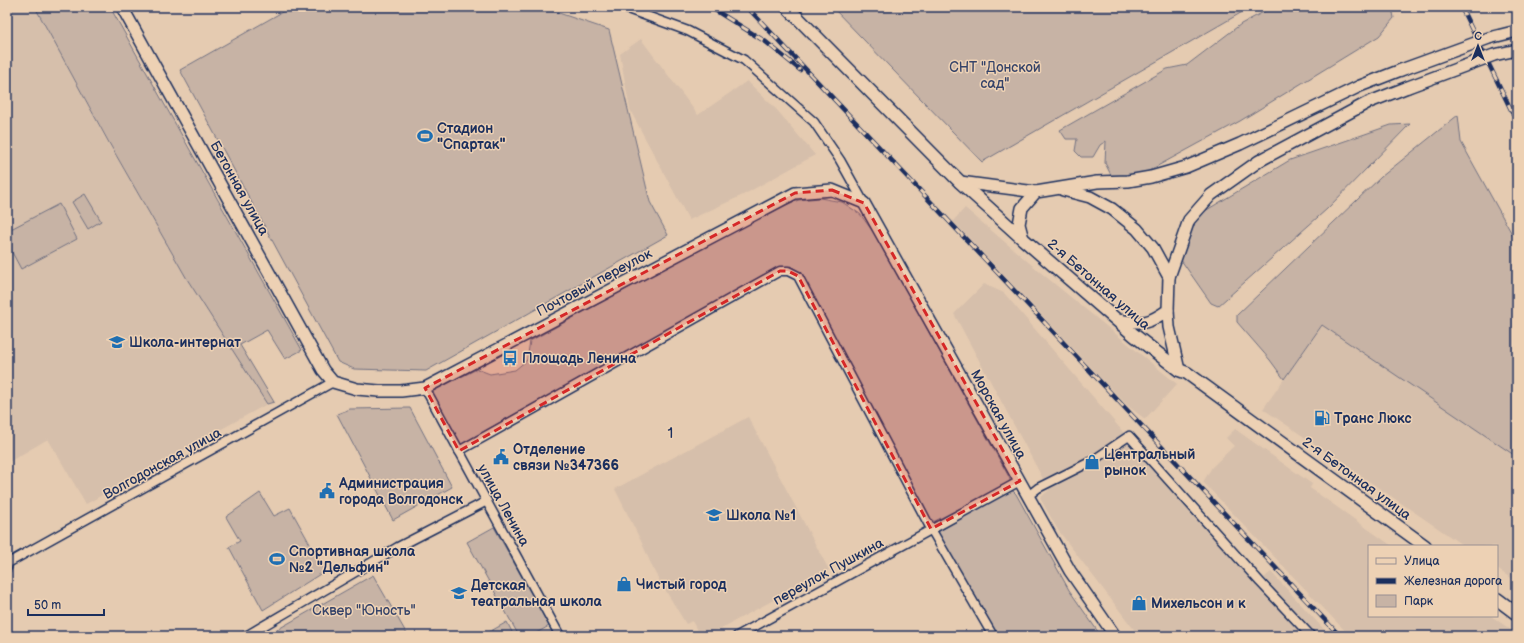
<svg xmlns="http://www.w3.org/2000/svg" width="1524" height="643" viewBox="0 0 1524 643" font-family="'Balsamiq Sans',sans-serif">
<rect width="100%" height="100%" fill="#e5cbb1"/>
<filter id="ink" filterUnits="userSpaceOnUse"><feTurbulence type="fractalNoise" baseFrequency=".025" numOctaves="2"/><feDisplacementMap in="SourceGraphic" scale="8" xChannelSelector="R" yChannelSelector="G"/><feConvolveMatrix kernelMatrix="1 2 1 2 8 2 1 2 1" color-interpolation-filters="sRGB"/></filter>
<g filter="url(#ink)">
<g fill="#d6bfab">
<path d="M7,7H35L107,141L187,279L267,404L86,504L48,439L7,463Z"/>
<path d="M641,39L698,115L747,81L776,109L815,155L743,195L689,220L630,110L620,54Z"/>
<path d="M965,208L1040,272L1177,384L1145,419L1128,406L1104,381L953,221Z"/>
<path d="M984,284L1004,293L1124,433L1259,582L1271,572L1330,636H1139L1058,530L1040,498L1049,490L954,314Z"/>
<path d="M1323,323L1517,456V582L1497,569V546H1464L1263,409Z"/>
<path d="M748,417L829,570L707,636H700L692,621L686,624L655,573L641,541L615,489Z"/>
<path d="M1235,429L1312,484L1310,488L1392,546H1369V616H1491L1517,634V636H1350L1203,482L1212,467L1234,446L1226,438Z"/>
</g>
<g fill="#c7b3a5" stroke="#717182">
<path d="M35,7H110L302,350L285,359L267,330L240,345L274,402L267,404L187,279L108,141Z"/>
<path d="M291,7H541L609,30L650,202L668,235L426,371L354,369L338,362L180,70Z"/>
<path d="M832,7H1251L982,162Z"/>
<path d="M1273,7H1392L1394,18L1379,36L1240,121L1130,181L1123,175L1114,181L1105,163L1106,141L1100,145L1093,157H1081L1075,151L1077,139H1066L1060,130L1167,69L1187,65L1241,24Z"/>
<path d="M1458,115L1461,142L1517,243V457L1322,325L1284,379L1270,360L1237,322V315L1381,177Z"/>
<path d="M1410,124L1327,209L1218,306L1211,303L1181,260L1177,236L1205,211L1290,160L1391,125Z"/>
<path d="M85,194L101,221L88,229L72,202Z"/>
<path d="M820,198L842,202L860,214L874,233L1009,477L1010,480L1008,484L935,521H931L802,274L791,266L780,267L461,444L431,392L477,369L490,374L515,370L527,360L530,341L776,208L799,200Z"/>
<path d="M59,204L77,239L21,269L7,243V231Z"/>
<path d="M410,408L452,487L393,520L337,414L350,409Z"/>
<path d="M1009,491H1013L1016,494L1069,590L1101,636H992L936,533Z"/>
<path d="M260,493L274,516L290,508L325,571L263,610L229,547L240,541L226,517Z"/>
<path d="M494,527L549,626L531,636H519L467,542Z"/>
<path d="M373,575L408,636H266Z"/>
<path d="M507,622L514,636H482Z"/>
</g>
<g fill="none" stroke-linecap="round" stroke-linejoin="round">
<defs>
<g id="street">
<path d="M622,7L688,31L744,60L814,122L840,160L864,203"/>
<path d="M425,388L560,636"/>
<path d="M459,451L780,271H788L798,276L931,529L993,636"/>
<path d="M1028,496L1038,488L1092,461L1129,436L1260,582L1311,636"/>
<path d="M7,568L8,563L333,382"/>
<path d="M246,636L398,547L487,501"/>
<path d="M737,636L1020,481"/>
</g>
<g id="secondary">
<path d="M122,7L323,370L333,382L357,389L379,391H401L425,388L795,193L832,190L864,203L1070,571L1115,636"/>
<path d="M960,182L1036,192"/>
<path d="M1063,190L1090,197L1112,209L1137,229L1153,248L1169,277L1168,310C1145,326 1143,323 1117,320"/>
<path d="M1023,239L1019,224L1022,208L1036,192L1097,182L1128,181L1151,177L1186,167L1240,144L1360,86L1401,70"/>
<path d="M1169,277L1189,220L1211,195L1259,161L1367,103L1408,87"/>
<path d="M1168,310L1169,327L1179,370"/>
</g>
<g id="primary">
<path d="M787,7L960,182L1023,239L1134,335L1179,370L1187,373L1425,546"/>
<path d="M1497,599L1517,614"/>
</g>
</defs>
<use href="#street" stroke="#1b2f5e" stroke-width="11"/>
<use href="#secondary" stroke="#1b2f5e" stroke-width="14"/>
<use href="#primary" stroke="#1b2f5e" stroke-width="15"/>
<use href="#street" stroke="#edd1b4" stroke-width="8"/>
<use href="#secondary" stroke="#edd1b4" stroke-width="11"/>
<use href="#primary" stroke="#edd1b4" stroke-width="12"/>
<defs>
<g id="rail">
<path d="M710,7L766,42L800,70"/>
<path d="M747,7L1340,636"/>
<path d="M1461,7L1517,122"/>
</g>
</defs>
<use href="#rail" stroke="#1b2f5e" stroke-width="4.5"/>
<use href="#rail" stroke="#edd1b4" stroke-width="3" stroke-dasharray="9" stroke-linecap="butt"/>
<defs>
<g id="secondary-bridge">
<path d="M1401,70L1489,38L1517,31"/>
<path d="M1408,87L1494,55L1517,50"/>
</g>
</defs>
<use href="#secondary-bridge" stroke="#1b2f5e" stroke-width="14" stroke-linecap="butt"/>
<use href="#secondary-bridge" stroke="#edd1b4" stroke-width="11"/>
</g>
</g>
<path fill="#d62828" fill-opacity="0.2" stroke="#d62828" stroke-width="3" stroke-dasharray="8 5" stroke-linejoin="round" d="M832,190L864,203L1020,481L931,529L798,276L788,271H780L459,451L425,388L795,193Z"/>
<defs>
<symbol id="stadium-bare" viewBox="-9 -9 18 18"><path d="M0-5a6.5 5 0 1 0 0 10a6.5 5 0 1 0 0-10ZM-3.5-1.8h7v3.6h-7Z" fill="#1f6fb2" stroke="#edd1b4" stroke-width="2.5" paint-order="stroke"/></symbol>
<symbol id="school-bare" viewBox="-9 -9 18 18"><path d="M0-5L7-2L0 1L-7-2ZM-4 1L0 2.5L4 1V4Q0 6-4 4Z" fill="#1f6fb2" stroke="#edd1b4" stroke-width="2.5" paint-order="stroke"/></symbol>
<symbol id="bus-bare" viewBox="-9 -9 18 18"><path d="M-5-6H5V4H4V6H2V4H-2V6H-4V4H-5ZM-3.5-4V0h7V-4ZM-3.5 1.2v1.5H-2V1.2ZM2 1.2v1.5H3.5V1.2Z" fill="#1f6fb2" stroke="#edd1b4" stroke-width="2.5" paint-order="stroke"/></symbol>
<symbol id="fuel-bare" viewBox="-9 -9 18 18"><path d="M-5.5-6h7V0h2V4h1.3V-2.5L3-4.5l.8-.8L6-3V5H2.5V1h-1V6h-7ZM-4.2-4.7v3.2H.2V-4.7Z" fill="#1f6fb2" stroke="#edd1b4" stroke-width="2.5" paint-order="stroke"/></symbol>
<symbol id="civic-bare" viewBox="-9 -9 18 18"><path d="M-.6-6.5H3V-4.5H.6V-3L4-1V1h2V6H-6V1h2V-1L-.6-3ZM-1.2 2.5V6h2.4V2.5Z" fill="#1f6fb2" stroke="#edd1b4" stroke-width="2.5" paint-order="stroke"/></symbol>
<symbol id="shop-bare" viewBox="-9 -9 18 18"><path d="M-5-2.5h2.3a2.7 3.5 0 0 1 5.4 0H5L5.5 6h-11ZM-1.5-2.5h3a1.5 2.3 0 0 0-3 0Z" fill="#1f6fb2" stroke="#edd1b4" stroke-width="2.5" paint-order="stroke"/></symbol>
</defs>
<g fill-rule="evenodd">
<use href="#stadium-bare" x="414" y="125" width="22" height="22"/>
<use href="#school-bare" x="106" y="331" width="22" height="22"/>
<use href="#bus-bare" x="499" y="347" width="22" height="22"/>
<use href="#fuel-bare" x="1311" y="407" width="22" height="22"/>
<use href="#civic-bare" x="490" y="446" width="22" height="22"/>
<use href="#shop-bare" x="1081" y="451" width="22" height="22"/>
<use href="#civic-bare" x="316" y="480" width="22" height="22"/>
<use href="#school-bare" x="703" y="504" width="22" height="22"/>
<use href="#stadium-bare" x="266" y="548" width="22" height="22"/>
<use href="#shop-bare" x="613" y="573" width="22" height="22"/>
<use href="#school-bare" x="448" y="582" width="22" height="22"/>
<use href="#shop-bare" x="1128" y="592" width="22" height="22"/>
</g>
<g text-anchor="middle" stroke-width="3" stroke-linejoin="round" paint-order="stroke">
<g font-size="14" fill="#354369" stroke="#edd1b4">
<text x="995" y="72">СНТ "Донской<tspan x="995" dy="16">сад"</tspan></text>
<text x="364" y="615">Сквер "Юность"</text>
</g>
<g font-size="14" font-weight="bold" fill="#1b2f5e" stroke="#edd1b4" text-anchor="start">
<text x="437" y="133">Стадион<tspan x="437" dy="16">"Спартак"</tspan></text>
<text x="129" y="347">Школа-интернат</text>
<text x="522" y="363">Площадь Ленина</text>
<text x="1334" y="423">Транс Люкс</text>
<text x="513" y="454">Отделение<tspan x="513" dy="16">связи №347366</tspan></text>
<text x="1104" y="459">Центральный<tspan x="1104" dy="16">рынок</tspan></text>
<text x="339" y="488">Администрация<tspan x="339" dy="16">города Волгодонск</tspan></text>
<text x="726" y="520">Школа №1</text>
<text x="289" y="556">Спортивная школа<tspan x="289" dy="16">№2 "Дельфин"</tspan></text>
<text x="636" y="589">Чистый город</text>
<text x="471" y="590">Детская<tspan x="471" dy="16">театральная школа</tspan></text>
<text x="1151" y="608">Михельсон и к</text>
</g>
<g font-size="14" fill="#1b2f5e" stroke="#edd1b4">
<text transform="translate(240 188) rotate(61)" y="5">Бетонная улица</text>
<text transform="translate(594 282) rotate(-28)" y="5">Почтовый переулок</text>
<text transform="translate(1099 284) rotate(41)" y="5">2-я Бетонная улица</text>
<text transform="translate(999 414) rotate(61)" y="5">Морская улица</text>
<text transform="translate(162 463) rotate(-29)" y="5">Волгодонская улица</text>
<text transform="translate(1357 478) rotate(36)" y="5">2-я Бетонная улица</text>
<text transform="translate(504 505) rotate(61)" y="5">улица Ленина</text>
<text transform="translate(828 571) rotate(-29)" y="5">переулок Пушкина</text>
</g>
<g font-size="15" letter-spacing="1" fill="#1b2f5e" stroke="#edd1b4">
<text x="671" y="438">1</text>
</g>
</g>
<rect width="1524" height="643" fill="none" stroke="#edd1b4" stroke-width="24"/>
<rect x="12" y="12" width="1500" height="619" fill="none" stroke="#1b2f5e" stroke-width="1.5" filter="url(#ink)"/>
<rect x="1368" y="545" width="130" height="72" fill="#edd1b4" stroke="#999092"/>
<rect x="1376" y="558" width="20" height="6" fill="#edd1b4" stroke="#999092"/>
<text x="1404" y="565" font-size="12" fill="#1b2f5e">Улица</text>
<rect x="1376" y="578" width="20" height="6" fill="#1b2f5e" stroke="#999092"/>
<text x="1404" y="585" font-size="12" fill="#1b2f5e">Железная дорога</text>
<rect x="1376" y="595" width="20" height="12" fill="#c7b3a5" stroke="#999092"/>
<text x="1404" y="605" font-size="12" fill="#1b2f5e">Парк</text>
<g transform="translate(1478 46)" stroke="#edd1b4" stroke-width="3" paint-order="stroke">
<path d="M0-3L7 15L0 10L-7 15Z" fill="#1b2f5e"/>
<text y="-6" font-size="11" font-weight="bold" text-anchor="middle" fill="#1b2f5e">С</text>
</g>
<path d="M28 609v6h76v-6" fill="none" stroke="#1b2f5e" stroke-width="2"/>
<text x="34" y="609" font-size="12" fill="#1b2f5e" stroke="#edd1b4" stroke-width="3" paint-order="stroke">50 m</text>
</svg>
